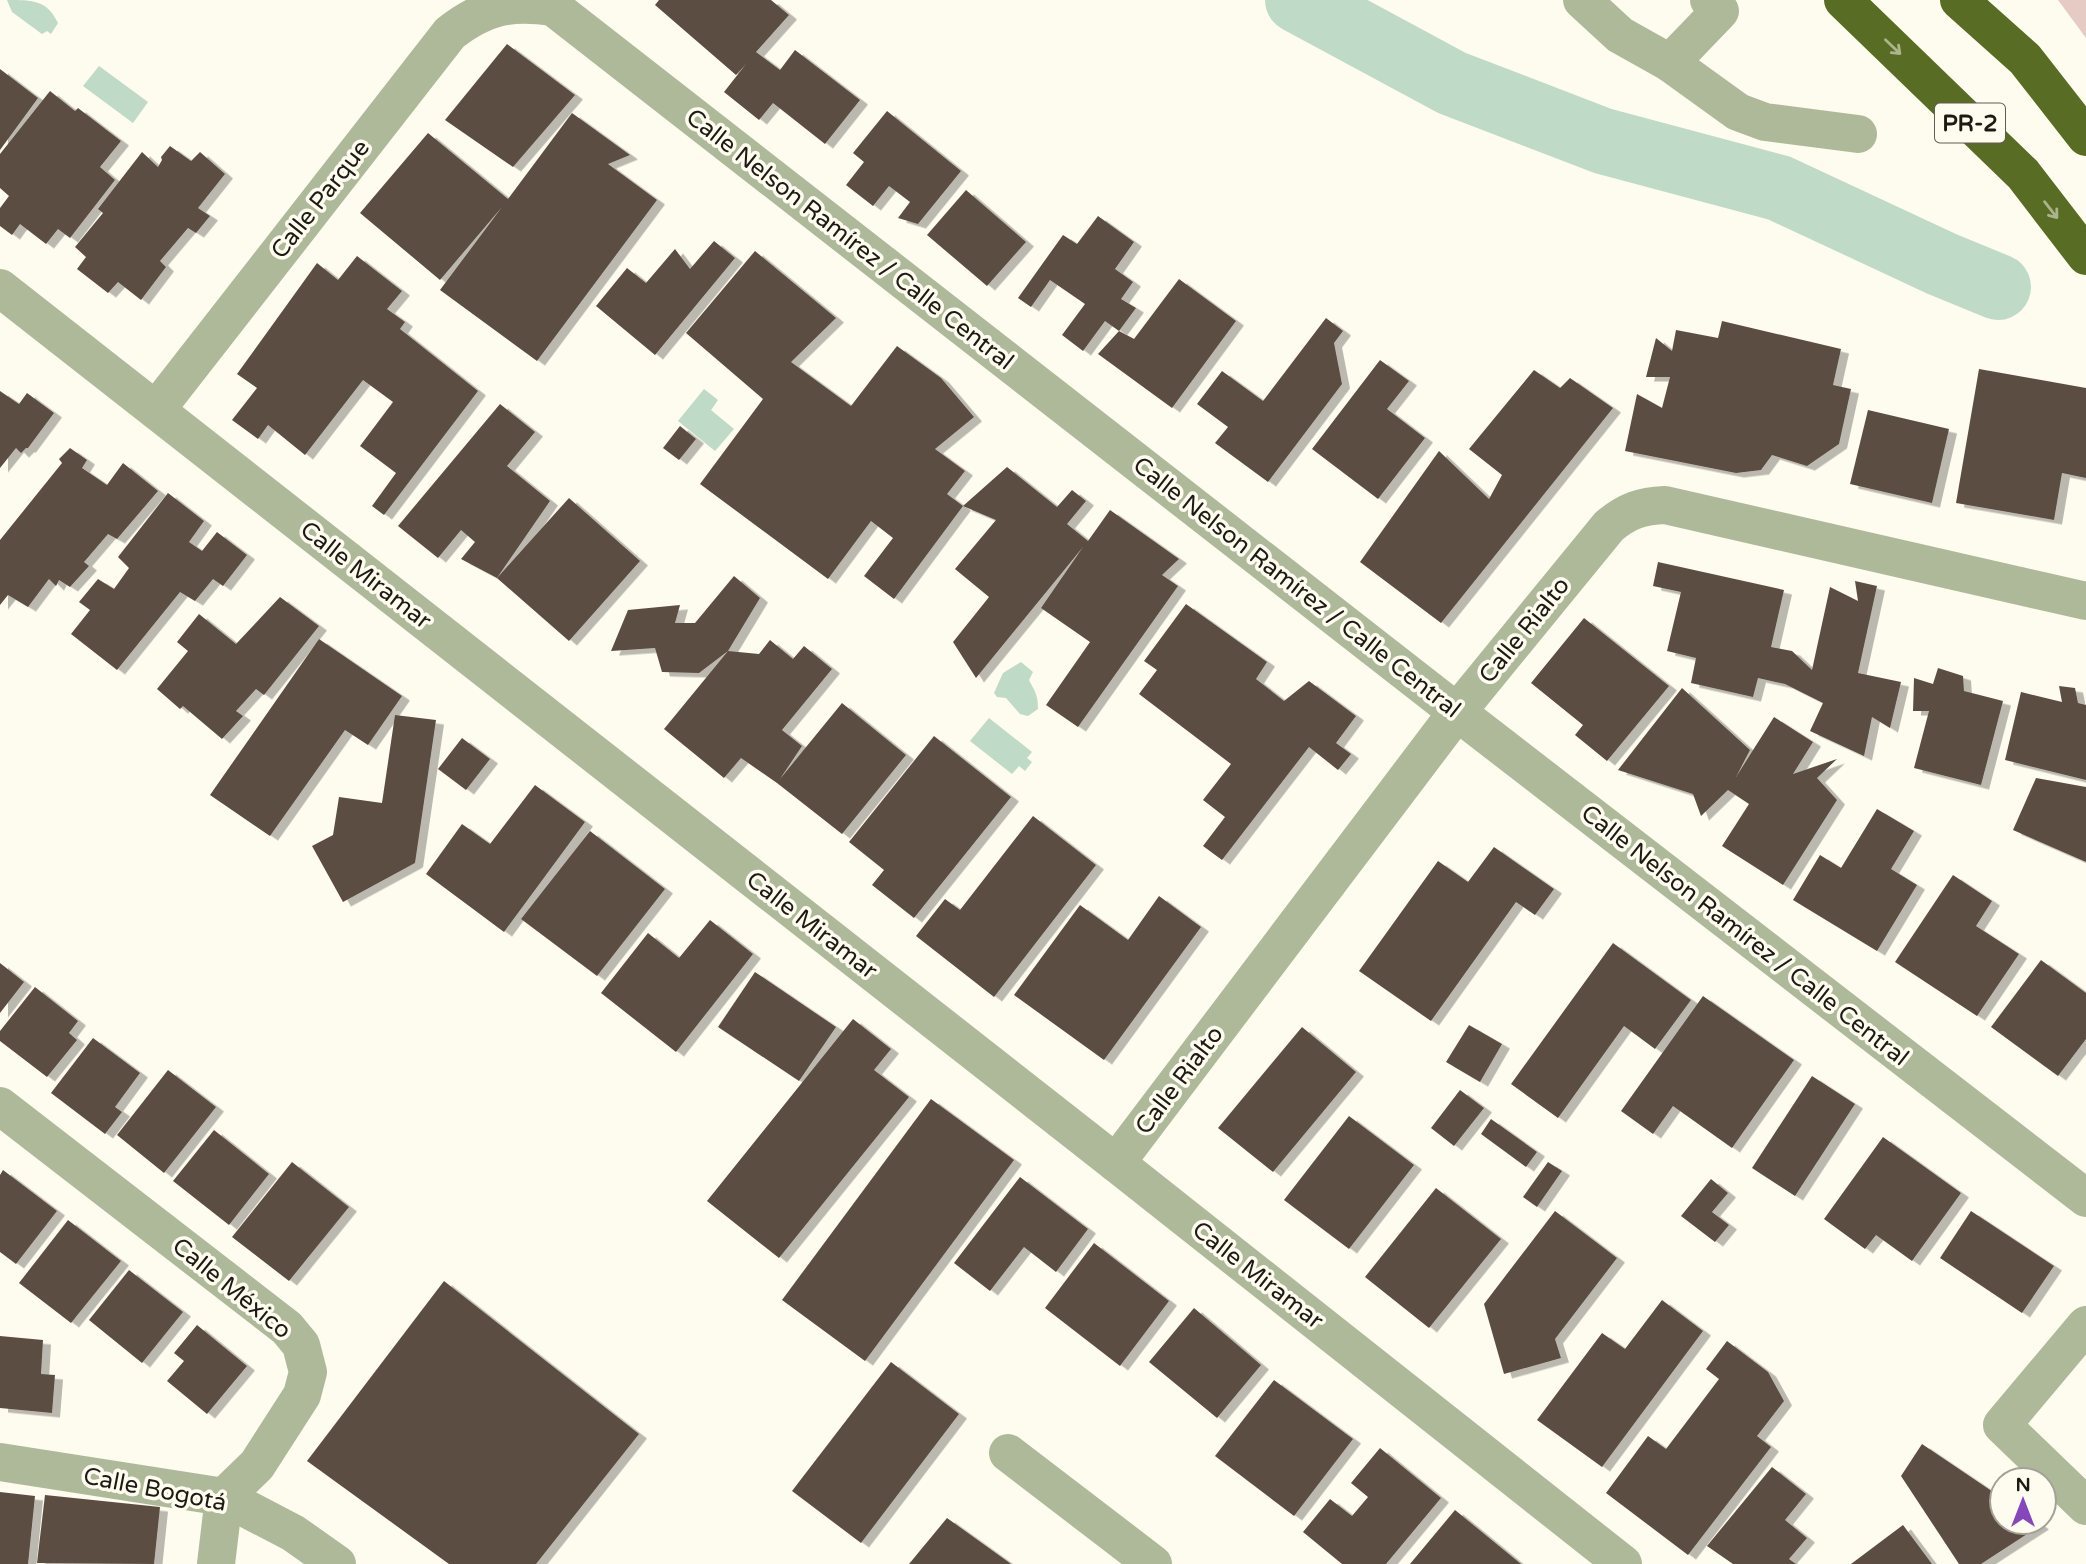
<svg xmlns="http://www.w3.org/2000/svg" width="2086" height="1564" viewBox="0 0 2086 1564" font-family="'Varela Round',sans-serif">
<defs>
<filter id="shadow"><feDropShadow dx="8" dy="4.5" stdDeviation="0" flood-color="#0004"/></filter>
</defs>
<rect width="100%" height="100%" fill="#fefbef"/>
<path fill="#e5cbc4" d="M2058,0H2086V38Z"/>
<g fill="#bfdac6">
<path d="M7,0C33,0 47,0 58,23L51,34L47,31L42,34L12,12Z"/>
<path d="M99,66L148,102L133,123L83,86Z"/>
<path d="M704,389L718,400L711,410L734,429L715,451L678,421Z"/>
<path d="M1021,662L1033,672L1029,680C1035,692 1038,694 1038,709L1028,716L1020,714L1006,698L997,697L994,693L1003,673Z"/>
<path d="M989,718L1032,752L1027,758L1032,762L1025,771L1019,766L1012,774L970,741Z"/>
</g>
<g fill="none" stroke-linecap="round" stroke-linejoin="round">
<path stroke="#bfdac6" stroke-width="66" d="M1298,0L1452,83L1603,141L1779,188L1942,264L1998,287"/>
</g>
<g fill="#5c4e42" filter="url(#shadow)">
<path d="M659,0H771L789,15L756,52L780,70L795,50L860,100L825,144L773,103L759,120L724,92L746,64L736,75L655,5Z"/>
<path d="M507,44L575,95L513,167L445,120Z"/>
<path d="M0,69L38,98L0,150Z"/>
<path d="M50,91L75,111L78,108L121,141L100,167L115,180L70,238L58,229L46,244L20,224L12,235L0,226V208L9,196L0,188V154Z"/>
<path d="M887,111L961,171L918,224L898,218L910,202L889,186L873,206L846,185L864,162L853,153Z"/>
<path d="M572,113L630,155L608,164L657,200L537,361L440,290L502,207L440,280L360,213L428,133L508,199Z"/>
<path d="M170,146L191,161L200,152L225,174L198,208L210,216L196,233L188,228L160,261L166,267L141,300L118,282L108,293L77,269L86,257L75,247L103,213L98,209L142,152L158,167L162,160L161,157Z"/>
<path d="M966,190L1026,242L987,286L927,235Z"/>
<path d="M1098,216L1134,242L1115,269L1133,282L1121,299L1136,308L1119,331L1105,321L1083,351L1062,335L1085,304L1050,280L1031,307L1018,298L1063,235L1077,244Z"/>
<path d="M714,241L735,258L655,355L596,306L627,268L646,283L675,249L690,269Z"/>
<path d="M755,251L836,318L791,362L851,406L897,346L941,378L974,417L935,449L965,471L947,494L963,506L894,599L864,576L893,538L871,521L828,579L700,484L763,399L686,333Z"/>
<path d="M357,256L402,291L387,309L405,322L400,329L478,391L384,515L372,506L396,473L360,446L393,402L363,380L305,455L268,425L258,439L232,420L257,388L237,374L317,263L338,280Z"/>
<path d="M1179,279L1236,321L1172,408L1098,354L1119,331L1134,339Z"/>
<path d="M1326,318L1343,331L1334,343L1342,384L1268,482L1215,443L1228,427L1197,404L1222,371L1263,401Z"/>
<path d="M1722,321L1841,349L1833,385L1851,389L1839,444L1807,466L1772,455L1761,470L1736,473L1625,451L1637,394L1662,408L1670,377H1646L1656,338L1672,351L1676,330L1718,338Z"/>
<path d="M1380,360L1409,381L1387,409L1425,438L1378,499L1312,449Z"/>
<path d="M1979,369L2086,388V478L2062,473L2054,520L1956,503Z"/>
<path d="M1534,370L1560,388L1570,378L1613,408L1441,623L1360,562L1439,451L1489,499L1502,475L1469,449Z"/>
<path d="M0,391L19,404L27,393L54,413L28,448H26L21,453L16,448L0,468Z"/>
<path d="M500,404L535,432L507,466L550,501L497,578L461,559L475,542L461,530L438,558L398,526Z"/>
<path d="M1868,410L1949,429L1932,503L1850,484Z"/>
<path d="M680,426L696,439L679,460L663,448Z"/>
<path d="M70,448L87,460L82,468L107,485L123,463L158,491L117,539L108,534L84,562L89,566L70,587L59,580L56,586L49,579L28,607L8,595L0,605V540L62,463L59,459Z"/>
<path d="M1007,467L1057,507L1072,490L1086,501L1067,524L1088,541L1110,510L1179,559L1162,575L1178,586L1078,727L1046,705L1090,642L1041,608L1083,547L976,678L953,642L989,597L955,569L996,520L963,506Z"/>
<path d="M168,493L204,521L189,542L202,551L217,532L247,555L223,586L213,579L195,601L180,592L117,670L71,634L90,610L79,602L98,579L114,589L129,568L118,557Z"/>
<path d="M569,498L640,561L569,641L497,578Z"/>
<path d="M1658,562L1784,590L1771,647L1792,651L1812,670L1830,587L1858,601L1855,581L1877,586L1858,673L1901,682L1890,728L1872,717L1864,756L1810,731L1823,703L1785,684L1758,678L1753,697L1691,683L1696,658L1667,651L1681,592L1653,586Z"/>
<path d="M734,576L760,598L728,651L759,654L770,640L793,659L804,646L832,669L782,730L802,746L780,779L842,703L906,755L842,834L777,783L741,758L724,778L664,729L728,651L699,673L662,672L655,648L611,651L628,610L680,605L675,623H695Z"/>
<path d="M280,597L319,626L264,695L256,689L236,711L243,716L222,739L183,706L180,709L157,689L188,651L177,642L199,614L236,644Z"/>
<path d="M1186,604L1267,662L1256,679L1284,701L1309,681L1356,716L1336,743L1351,754L1338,770L1309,747L1222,860L1203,846L1225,817L1203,800L1231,764L1139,694L1157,670L1144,661Z"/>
<path d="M1584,618L1669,686L1607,761L1575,735L1583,725L1531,683Z"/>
<path d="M319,639L402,696L368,745L345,730L270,836L210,795Z"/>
<path d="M1938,668L1963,676L1964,691L2003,701L1981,785L1914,768L1929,711H1913L1914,678L1933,684Z"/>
<path d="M2059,686L2075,688L2078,703L2086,705V780L2005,760L2021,692L2062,702Z"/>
<path d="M1682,688L1750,750L1736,777L1774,717L1813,742L1793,774L1837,759L1817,778L1837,800L1783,885L1722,846L1749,804L1728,790L1701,816L1693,794L1618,770Z"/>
<path d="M395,715L436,720L415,863L343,902L312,846L333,835L339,797L382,803Z"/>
<path d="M934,736L1011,797L914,918L872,885L884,870L849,842Z"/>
<path d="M462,738L490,759L466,790L438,769Z"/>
<path d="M2036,778L2086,787V862L2013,830Z"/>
<path d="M535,785L585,822L504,932L426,874L462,824L490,844Z"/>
<path d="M1877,809L1914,831L1891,869L1917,885L1877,951L1793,900L1820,855L1841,868Z"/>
<path d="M1033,816L1096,865L994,997L916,936L945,899L960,910Z"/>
<path d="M590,831L665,889L597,976L521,919Z"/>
<path d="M1494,847L1554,889L1535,915L1516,902L1431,1021L1359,971L1438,861L1468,882Z"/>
<path d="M1953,875L1992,901L1976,926L2019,954L1977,1016L1895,962Z"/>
<path d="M1159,896L1201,927L1104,1060L1014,995L1080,905L1128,940Z"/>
<path d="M710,920L753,954L676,1052L601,993L648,933L679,958Z"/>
<path d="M1613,943L1691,1000L1655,1049L1624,1026L1558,1118L1511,1084Z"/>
<path d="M2041,960L2086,993V1039L2058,1076L1991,1027Z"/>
<path d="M0,963L24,982L0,1013Z"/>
<path d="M755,972L836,1027L799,1081L718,1027Z"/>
<path d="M35,987L78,1021L69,1033L77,1040L47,1077L0,1041V1031Z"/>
<path d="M1703,996L1794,1060L1732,1148L1673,1106L1653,1134L1621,1111Z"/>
<path d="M853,1019L891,1049L874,1070L909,1097L779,1258L707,1201Z"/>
<path d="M1469,1025L1502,1044L1480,1082L1446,1062Z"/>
<path d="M1302,1027L1356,1072L1273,1172L1218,1128Z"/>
<path d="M93,1038L140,1073L115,1107L122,1112L105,1134L51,1093Z"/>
<path d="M168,1070L216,1107L164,1173L117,1135Z"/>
<path d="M1812,1076L1855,1104L1795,1196L1752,1168Z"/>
<path d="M1460,1090L1484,1108L1454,1146L1431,1128Z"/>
<path d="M931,1099L1014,1160L865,1361L782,1300Z"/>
<path d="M1349,1116L1414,1165L1349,1249L1284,1200Z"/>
<path d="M1491,1119L1537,1152L1526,1167L1481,1134Z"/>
<path d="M214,1130L269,1174L229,1225L173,1181Z"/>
<path d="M1883,1137L1961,1193L1912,1261L1876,1235L1865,1249L1824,1219Z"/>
<path d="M292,1162L349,1207L289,1281L232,1237Z"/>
<path d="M1548,1162L1562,1171L1537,1207L1523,1197Z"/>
<path d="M3,1170L57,1211L16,1264L0,1252V1175Z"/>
<path d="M1020,1177L1088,1229L1056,1272L1024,1247L990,1291L954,1263Z"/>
<path d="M1711,1179L1728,1193L1712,1212L1729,1225L1715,1242L1681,1216Z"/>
<path d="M1436,1188L1501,1239L1429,1328L1365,1277Z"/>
<path d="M1555,1211L1617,1258L1555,1339L1561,1358L1504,1374L1484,1304Z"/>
<path d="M1971,1211L2054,1266L2022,1313L1940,1258Z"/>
<path d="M68,1220L121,1261L71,1323L19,1283Z"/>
<path d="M1094,1243L1169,1301L1120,1366L1045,1308Z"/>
<path d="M129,1270L183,1312L142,1363L89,1320Z"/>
<path d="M444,1281L639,1434L536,1564H449L307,1461Z"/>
<path d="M1662,1300L1703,1331L1602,1467L1537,1420L1602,1333L1625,1349Z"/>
<path d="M1194,1308L1261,1365L1217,1418L1149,1362Z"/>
<path d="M197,1325L247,1366L207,1414L167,1381L184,1361L174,1353Z"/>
<path d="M0,1336L43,1340L41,1374L55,1375L52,1413L0,1408Z"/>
<path d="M1727,1341L1768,1372L1784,1401L1757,1436L1771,1447L1688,1555L1606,1493L1648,1436L1666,1449L1719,1379L1706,1369Z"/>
<path d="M891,1362L959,1414L861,1543L792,1491Z"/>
<path d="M1274,1380L1353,1439L1294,1516L1215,1456Z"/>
<path d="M1922,1444L2002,1498V1522H2037L2041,1525L1981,1564H1959L1901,1476Z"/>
<path d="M1380,1448L1441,1498L1386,1564H1342L1303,1532L1330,1499L1352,1516L1368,1497L1351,1483Z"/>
<path d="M1772,1467L1806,1494L1785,1520L1807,1538L1789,1559L1796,1564H1733L1707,1546Z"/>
<path d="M0,1492L35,1496L28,1564H0Z"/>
<path d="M45,1495L160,1507L154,1564L37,1563Z"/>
<path d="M1455,1510L1521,1564H1410Z"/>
<path d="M947,1518L1007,1561L1011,1564H909Z"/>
<path d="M1903,1525L1932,1564H1851Z"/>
</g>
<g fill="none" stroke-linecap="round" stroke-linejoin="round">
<g stroke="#aeb999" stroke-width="38">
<path d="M1582,0L1620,35L1670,63L1720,11L1709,0"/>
<path d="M1670,63L1738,112L1765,122L1858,134"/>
<path d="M0,288L1116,1163L1623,1564"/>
<path d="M156,410L450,33C485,6 510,1 553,7L1457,712L2086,1198"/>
<path d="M0,1106L287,1328L301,1345L308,1372L302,1395L257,1465L224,1497L216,1564"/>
<path d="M1116,1163L1457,712L1609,526C1627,511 1641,506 1665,505L2086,601"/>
<path d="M2086,1325L2002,1425L2086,1506"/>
<path d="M1008,1453L1153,1564"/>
<path d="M0,1462L224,1497L293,1533L337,1564"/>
</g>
<g stroke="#586c24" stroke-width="38">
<path d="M1843,0L2023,174L2086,256"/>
<path d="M1959,0L2025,59L2086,137"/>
</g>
</g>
<defs><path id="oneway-shaft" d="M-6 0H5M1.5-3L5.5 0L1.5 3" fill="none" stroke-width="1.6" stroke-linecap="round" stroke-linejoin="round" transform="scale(1.75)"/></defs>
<g stroke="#abb48a">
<use href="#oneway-shaft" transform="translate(1893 47) rotate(44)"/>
<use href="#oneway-shaft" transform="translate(2051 210) rotate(52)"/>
</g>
<g text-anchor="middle" stroke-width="7" stroke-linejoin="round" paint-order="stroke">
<rect fill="#fefbef" stroke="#605e55" stroke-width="2" x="1935" y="103.5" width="70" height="39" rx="5"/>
<g font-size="23" font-weight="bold" fill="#1c1a13">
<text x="1970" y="131">PR-2</text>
</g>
<g font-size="24" fill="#1c1a13" stroke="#fefbef">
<text transform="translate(320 199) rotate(-52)" y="8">Calle Parque</text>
<text transform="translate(850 239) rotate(38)" y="8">Calle Nelson Ramírez / Calle Central</text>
<text transform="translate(366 575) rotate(38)" y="8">Calle Miramar</text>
<text transform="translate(1297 587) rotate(38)" y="8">Calle Nelson Ramírez / Calle Central</text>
<text transform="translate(1524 630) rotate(-51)" y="8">Calle Rialto</text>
<text transform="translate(812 925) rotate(38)" y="8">Calle Miramar</text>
<text transform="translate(1745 935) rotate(38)" y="8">Calle Nelson Ramírez / Calle Central</text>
<text transform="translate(1179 1080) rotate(-53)" y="8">Calle Rialto</text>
<text transform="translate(1258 1275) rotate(38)" y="8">Calle Miramar</text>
<text transform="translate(232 1288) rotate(39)" y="8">Calle México</text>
<text transform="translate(155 1489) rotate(11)" y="8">Calle Bogotá</text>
</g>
</g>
<g transform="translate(2023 1501)"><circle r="33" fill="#fefbef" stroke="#a4a197" stroke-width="2"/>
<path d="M0-5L12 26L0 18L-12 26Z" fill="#8647bd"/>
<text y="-10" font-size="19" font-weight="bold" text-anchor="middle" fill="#1c1a13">N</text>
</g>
</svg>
